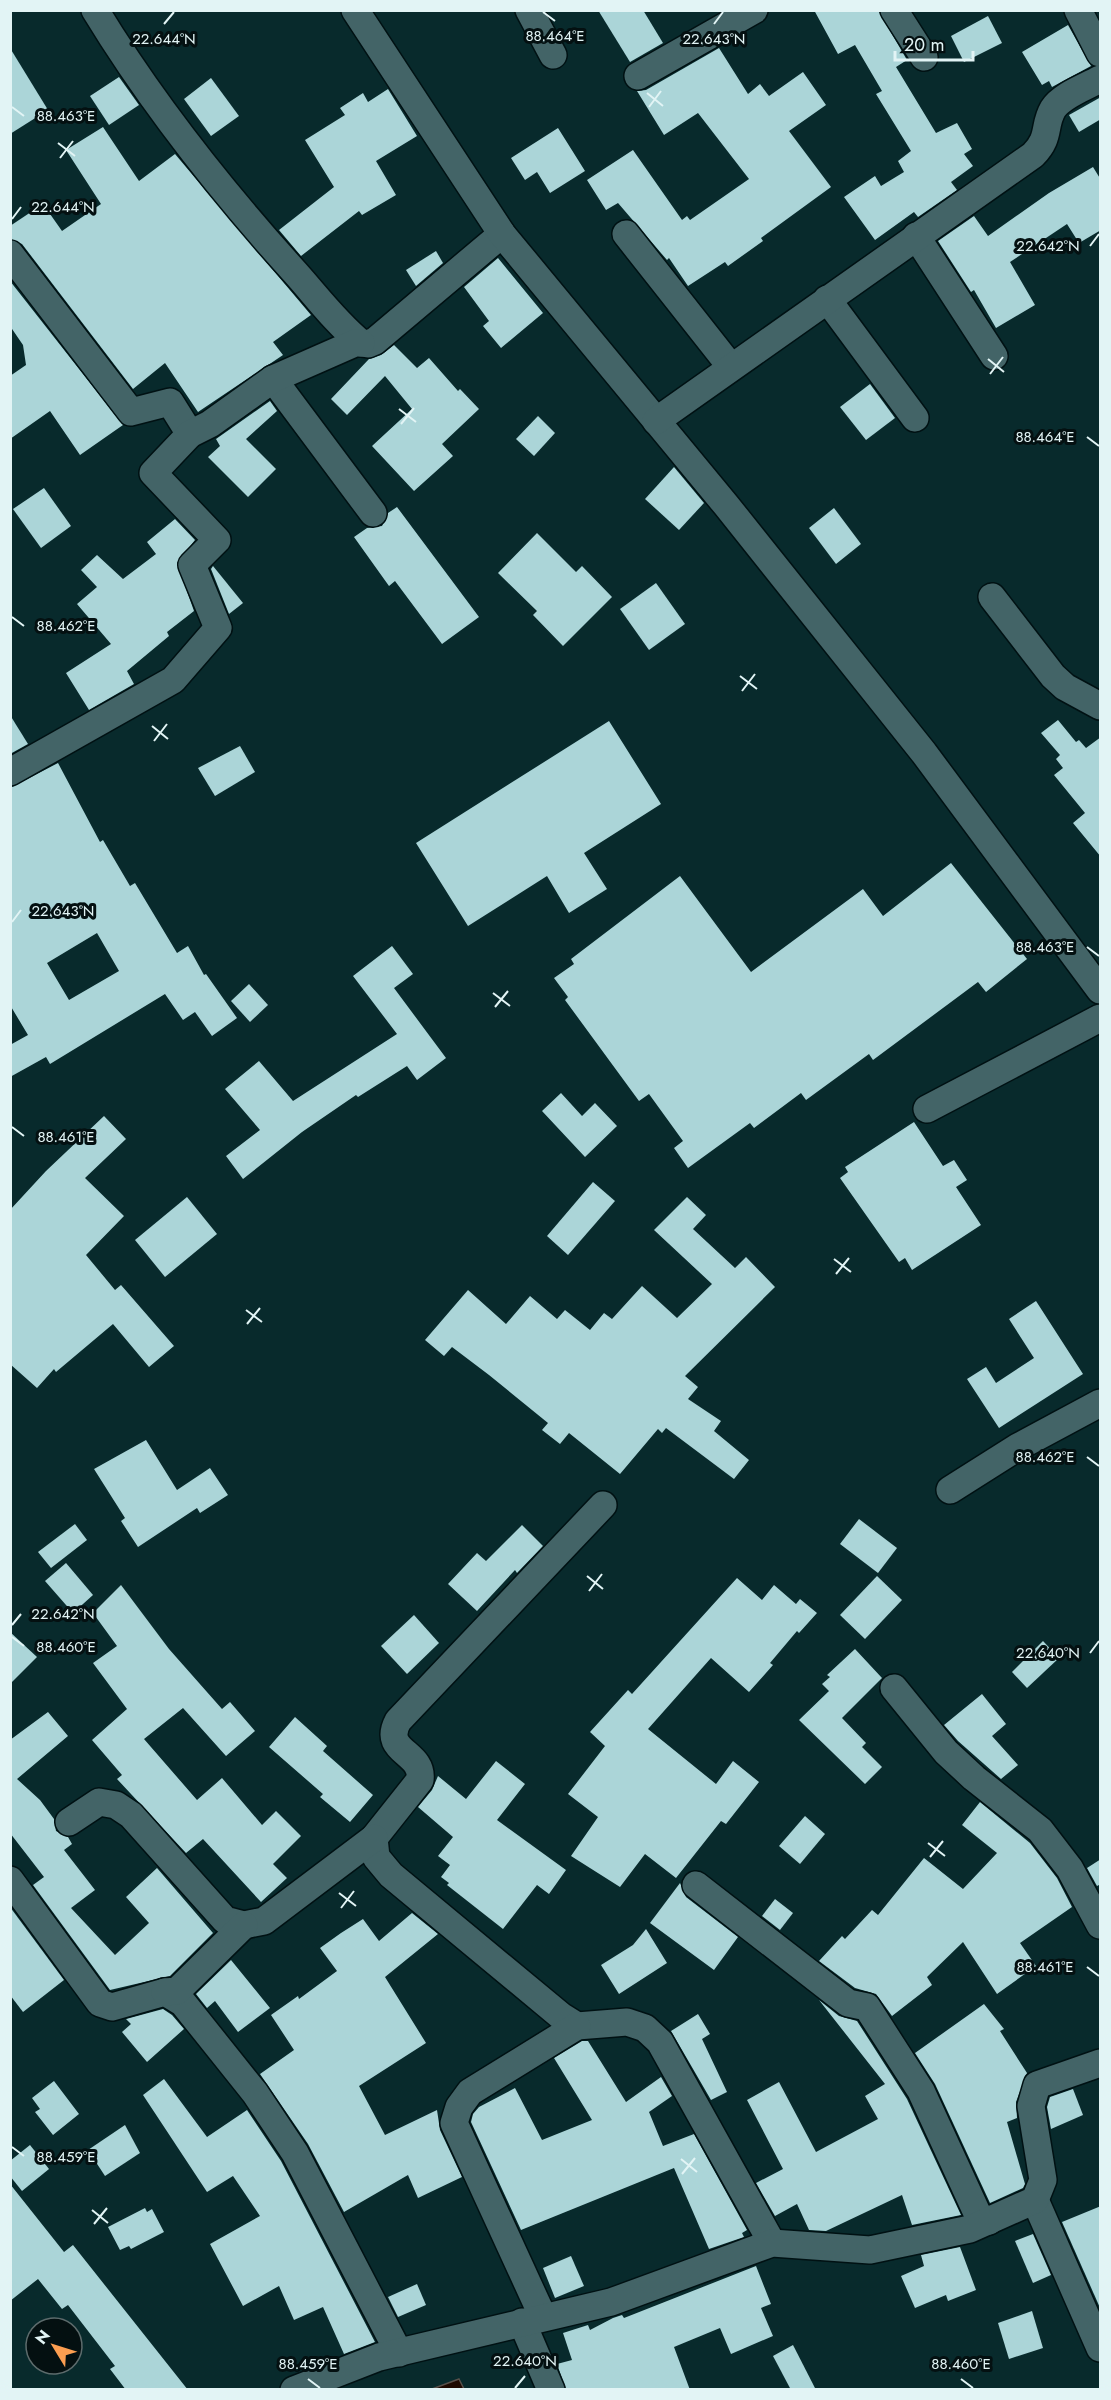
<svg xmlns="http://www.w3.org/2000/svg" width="1111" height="2400" viewBox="0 0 1111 2400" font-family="Jost,sans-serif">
<rect width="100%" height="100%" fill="#082a2c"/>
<path fill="#1d0900" stroke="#58504a" stroke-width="1.5" d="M459,2379L464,2389H432Z"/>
<g fill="#abd5d8" fill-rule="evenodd">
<path d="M598,10H643L663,43L630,62Z"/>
<path d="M814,10H878L907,60L896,67L936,133L957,123L972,149L964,154L973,166L951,182L957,190L918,217L914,212L875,240L844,197L875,176L881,186L904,172L898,161L911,151L876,94L882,91L855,45L838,54Z"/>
<path d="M988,16L1002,43L964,62L951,36Z"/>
<path d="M1068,25L1091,66L1052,87L1049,81L1042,85L1022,52Z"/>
<path d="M10,48L48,110L10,134Z"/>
<path d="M719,48L748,94L760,84L769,96L803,72L826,105L789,131L831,187L761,238L763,241L728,266L725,262L688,286L669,258L667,260L618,203L606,210L587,180L633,150L682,220L687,216L690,220L749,179L698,113L664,135L637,91L646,90Z"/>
<path d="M119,77L139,105L109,125L90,96Z"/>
<path d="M211,78L239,116L211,136L184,99Z"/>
<path d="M388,89L417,136L376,161L396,195L362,215L359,211L301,256L279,230L334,187L305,140L345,115L340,108L363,93L368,102Z"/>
<path d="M1101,97V119L1079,132L1069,115Z"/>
<path d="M103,127L139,181L175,154L311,315L273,342L283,355L198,412L165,363L133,389L22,244L10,239V226L43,204L62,231L101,204L66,150Z"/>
<path d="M558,128L585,171L550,193L537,172L525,180L511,158Z"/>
<path d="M1093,167L1101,180V230L1079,243L1067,224L1010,262L1035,305L996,328L974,290L971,292L938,241L974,216L988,236L1049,193Z"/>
<path d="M436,251L443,263L416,286L406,270Z"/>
<path d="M498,258L543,313L501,348L483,326L489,321L464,287Z"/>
<path d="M10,281L123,425L80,455L50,411L10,439V376L26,365L23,345L10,326Z"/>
<path d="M394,345L417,368L429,358L458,391L460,389L479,409L442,444L453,456L414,491L372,446L412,409L385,376L347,415L331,399L369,359L381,355Z"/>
<path d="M870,384L895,418L866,440L840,407Z"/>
<path d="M270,401L277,411L246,439L276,469L248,497L208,457L220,446L216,439Z"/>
<path d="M538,416L555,433L534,456L516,439Z"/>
<path d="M674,467L704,503L679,530L645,499Z"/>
<path d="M44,488L71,526L41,548L13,509Z"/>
<path d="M397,507L479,617L442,644L395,581L389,586L354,537L367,528L382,526L388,513Z"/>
<path d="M834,508L861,544L836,564L809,528Z"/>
<path d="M175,519L195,540L177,563L194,611L167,632L169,636L127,671L134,684L89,710L66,673L111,644L77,604L97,587L81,570L97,555L123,579L156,554L147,542Z"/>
<path d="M537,533L576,572L582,566L612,597L563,646L533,615L537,611L498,573Z"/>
<path d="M213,566L243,603L229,614L211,569Z"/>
<path d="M656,583L685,624L649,650L620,609Z"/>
<path d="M10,715L28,744L10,754Z"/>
<path d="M1058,720L1076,742L1079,740L1086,748L1101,737V857L1073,823L1085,813L1054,775L1063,768L1056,759L1060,755L1041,733Z"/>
<path d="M609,721L661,804L584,853L607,889L569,913L547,876L468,926L416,843Z"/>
<path d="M240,746L255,772L215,796L198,768Z"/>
<path d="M58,763L100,842L103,840L130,886L135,883L177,953L188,946L204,975L206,974L237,1018L212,1036L195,1012L183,1020L165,994L50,1064L46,1057L10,1077V1045L28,1035L10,1005V788ZM97,933L119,971L69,1000L47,963Z"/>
<path d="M951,863L1027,959L986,992L978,982L873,1060L869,1054L806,1100L801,1093L754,1128L750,1123L688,1168L674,1148L683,1141L649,1094L639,1101L565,1000L568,997L554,978L574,964L571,959L680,876L751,972L863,889L883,916Z"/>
<path d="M392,946L413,974L394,988L446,1058L417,1080L407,1066L358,1097L356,1095L302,1132L243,1179L226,1156L260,1130L225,1089L259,1061L293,1101L397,1034L353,976Z"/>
<path d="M249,984L268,1005L250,1022L231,1001Z"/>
<path d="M561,1093L582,1116L595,1103L617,1126L585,1157L542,1111Z"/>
<path d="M104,1116L126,1139L85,1178L124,1216L86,1255L115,1290L121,1285L174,1346L149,1367L113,1324L56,1372L54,1369L37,1388L10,1364V1210L46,1171Z"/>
<path d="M914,1122L943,1166L954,1160L967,1180L956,1187L981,1225L912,1270L905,1258L899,1262L840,1178L848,1172L845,1167Z"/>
<path d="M593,1182L615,1201L568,1255L547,1236Z"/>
<path d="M187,1197L217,1234L165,1277L135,1240Z"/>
<path d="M687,1197L706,1215L693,1229L735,1268L746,1257L775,1287L685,1376L698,1387L688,1399L721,1421L714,1431L749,1460L734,1479L666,1428L662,1433L658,1429L620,1474L569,1433L560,1444L542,1430L548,1423L489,1375L452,1347L444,1356L425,1340L468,1290L506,1324L530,1296L557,1319L565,1310L590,1330L604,1313L612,1319L642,1286L677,1318L712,1284L654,1230Z"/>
<path d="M1036,1301L1083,1374L999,1428L967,1379L986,1367L996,1383L1034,1358L1009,1319Z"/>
<path d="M146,1440L177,1490L210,1468L228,1495L200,1513L197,1508L138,1547L121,1521L125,1518L94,1469Z"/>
<path d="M859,1519L897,1548L878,1573L840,1544Z"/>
<path d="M75,1524L87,1540L51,1568L38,1552Z"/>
<path d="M522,1525L543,1546L517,1573L515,1570L477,1611L448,1584L477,1553L486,1561Z"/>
<path d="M66,1563L93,1595L73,1613L45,1581Z"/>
<path d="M877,1576L902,1600L865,1639L840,1615Z"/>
<path d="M737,1578L762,1600L774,1585L796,1604L800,1599L817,1613L799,1633L797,1631L770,1663L773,1665L749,1692L711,1658L648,1729L716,1784L733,1761L759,1782L726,1824L721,1821L676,1878L645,1854L620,1887L571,1856L598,1817L568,1794L605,1746L590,1732L628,1690L632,1694Z"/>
<path d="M121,1585L169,1649L222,1709L230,1702L255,1731L226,1756L183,1708L144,1739L197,1800L222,1778L262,1825L276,1811L301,1836L273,1864L287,1878L261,1902L203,1839L186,1853L117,1779L122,1775L92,1740L127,1709L93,1663L117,1646L93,1613Z"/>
<path d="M414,1615L439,1643L407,1674L381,1646Z"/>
<path d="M10,1632L37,1657L10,1684Z"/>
<path d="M1043,1641L1059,1658L1027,1688L1012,1672Z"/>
<path d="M855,1649L882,1678L842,1718L866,1743L862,1747L882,1767L865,1784L799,1720L829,1691L822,1684L830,1677L827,1675Z"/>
<path d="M982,1694L1006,1724L992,1736L1018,1765L1001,1779L958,1741L944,1725Z"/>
<path d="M48,1712L68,1736L17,1779L40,1800L54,1819L56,1831L68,1837L72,1844L64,1850L95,1890L71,1908L115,1955L149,1923L126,1897L157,1868L213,1933L170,1976L110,1990L33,1885L44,1877L10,1833V1740Z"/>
<path d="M295,1717L327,1746L323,1751L373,1795L350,1822L320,1797L323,1794L269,1747Z"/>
<path d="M496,1761L525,1784L497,1820L566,1870L549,1894L537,1885L503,1929L447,1885L449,1883L441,1877L450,1865L438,1856L453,1837L418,1807L432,1790L438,1776L466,1799Z"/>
<path d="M980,1802L1030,1843L1057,1878L1072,1907L1020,1943L1036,1966L997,1994L963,1942L927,1977L932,1985L892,2016L876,1994L855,1988L819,1961L842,1936L845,1939L872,1910L878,1915L924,1858L963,1889L997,1853L962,1825Z"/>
<path d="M805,1816L825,1834L800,1864L779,1846Z"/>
<path d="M1101,1859V1884L1097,1886L1087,1868Z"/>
<path d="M680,1883L686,1897L738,1937L714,1970L650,1923Z"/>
<path d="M775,1899L793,1913L780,1930L762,1916Z"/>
<path d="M10,1907L64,1980L23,2012L10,1995Z"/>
<path d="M412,1913L438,1934L385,1977L426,2043L359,2086L385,2135L437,2110L440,2130L462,2177L418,2198L408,2175L344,2212L308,2144L260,2074L294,2050L271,2015L298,1996L299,1999L337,1971L320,1948L341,1933L363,1919L379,1941Z"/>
<path d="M646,1929L667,1963L619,1994L601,1965L633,1945Z"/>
<path d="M231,1960L270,2008L238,2032L215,2001L207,2008L196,1994Z"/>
<path d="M819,2000L839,2016L857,2021L907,2099L961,2215L912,2225L902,2195L826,2231L809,2230L797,2204L775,2216L756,2183L783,2169L747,2100L779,2082L816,2152L878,2119L865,2096L885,2084Z"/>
<path d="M984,2004L1004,2029L1000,2031L1027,2073L1016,2102L1017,2118L1007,2122L1025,2184L1023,2188L990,2203L935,2084L915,2053Z"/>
<path d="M163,2009L172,2015L184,2029L147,2062L122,2032L131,2024L126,2019Z"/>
<path d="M698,2014L710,2034L702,2039L727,2092L711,2100L671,2031Z"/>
<path d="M582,2041H588L626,2102L661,2077L672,2096L649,2112L663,2146L694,2134L747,2230L742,2233L744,2237L709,2249L674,2168L521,2230L471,2122L473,2114L479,2107L515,2088L542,2140L592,2120L554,2058Z"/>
<path d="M164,2079L207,2137L247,2110L281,2161L375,2342L344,2354L323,2307L294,2320L279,2286L243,2306L210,2244L260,2216L233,2176L207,2192L143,2095Z"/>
<path d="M54,2081L79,2114L53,2135L35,2112L40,2109L32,2098Z"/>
<path d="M1073,2089L1083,2115L1051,2129L1047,2107L1050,2097Z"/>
<path d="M125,2125L140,2153L105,2176L88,2150Z"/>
<path d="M30,2145L49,2169L22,2191L10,2176V2161Z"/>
<path d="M10,2184L64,2252L73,2245L188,2390H126L110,2369L115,2366L68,2305L62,2309L38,2279L10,2301Z"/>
<path d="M1101,2206V2310L1062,2222Z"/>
<path d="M145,2208L147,2212L152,2209L164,2232L131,2249L129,2246L120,2250L108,2227Z"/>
<path d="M1033,2234L1051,2275L1033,2283L1015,2241Z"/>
<path d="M960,2247L976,2290L948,2301L946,2295L915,2308L901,2276L924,2266L921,2255Z"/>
<path d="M571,2256L584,2286L555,2298L543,2268Z"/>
<path d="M756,2266L771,2304L761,2308L773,2336L731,2354L720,2328L674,2347L690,2390H566L557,2364L572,2360L563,2333L588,2325L590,2330L613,2318L622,2315L624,2318Z"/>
<path d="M417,2284L426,2305L398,2317L388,2297Z"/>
<path d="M1032,2311L1043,2348L1009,2359L998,2323Z"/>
<path d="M793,2345L816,2390H791L773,2356Z"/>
</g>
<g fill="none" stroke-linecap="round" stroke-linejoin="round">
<defs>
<g id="street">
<path d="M95,10C151,102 220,189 292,269C314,293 335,322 361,343L368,344L375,341L502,234"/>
<path d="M355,10L502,234L726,505L924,753L1100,990"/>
<path d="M529,10L553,55"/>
<path d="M894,10L924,57"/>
<path d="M1078,10L1100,53"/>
<path d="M638,76L754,10"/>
<path d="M626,234L731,367"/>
<path d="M916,236L994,356"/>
<path d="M10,254L131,412L170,402L190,434"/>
<path d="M827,299L915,418"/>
<path d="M273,379L373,513"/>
<path d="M656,421L1033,155C1051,137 1043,126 1053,109C1062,95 1086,87 1100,79"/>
<path d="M992,597L1053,676L1065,687L1100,706"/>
<path d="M10,772L173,680L218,628L192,565L217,540L153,473L190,434L210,424L273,379L355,343H361"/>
<path d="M927,1109L1100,1018"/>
<path d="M950,1490L1018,1447L1100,1403"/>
<path d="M603,1505L398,1721C381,1753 424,1751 420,1780L374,1838L376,1857L391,1875L561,2016L577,2026L627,2022L645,2028L660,2042L772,2243"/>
<path d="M894,1688L946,1752L974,1778L1040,1830L1070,1869L1100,1925"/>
<path d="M69,1822L99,1802L116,1805L131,1815L225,1920L244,1925L264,1921L374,1838"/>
<path d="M10,1880L100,2003L112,2007L165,1992L183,2003L255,2093L295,2153L399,2353"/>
<path d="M696,1885L848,2003L867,2007L921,2091L978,2215L989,2221"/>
<path d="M165,1992L177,1991L244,1925"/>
<path d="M1035,2200L1100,2348"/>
<path d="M543,2317L454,2123L459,2107L470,2092L577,2026"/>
<path d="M522,2322L551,2390"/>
<path d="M294,2390L379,2357L611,2302L772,2243L870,2250L970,2229L1035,2200L1043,2180L1031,2106L1037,2085L1100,2063"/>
</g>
</defs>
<use href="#street" stroke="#001113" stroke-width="30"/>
<use href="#street" stroke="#436467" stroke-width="27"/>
</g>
<path fill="none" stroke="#e2f4f5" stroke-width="2" d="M543,12L555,21M164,24L174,12M714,24L723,12M647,93L663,106M12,107L24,116M649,107L661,91M58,143L75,156M60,158L73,141M12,219L21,207M1090,246L1099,234M988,359L1004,372M990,374L1003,357M399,409L416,422M401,424L414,408M1087,437L1099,446M12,617L24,626M740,676L757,689M742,691L755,674M152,726L168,739M154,741L167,724M12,922L21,910M1087,947L1099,956M493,993L510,1006M495,1007L508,991M12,1127L24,1136M834,1259L851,1272M836,1274L849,1258M246,1310L262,1322M247,1324L260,1308M1087,1457L1099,1466M587,1576L603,1589M589,1591L602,1574M12,1625L21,1614M12,1637L24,1646M1090,1653L1099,1641M928,1843L945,1856M930,1857L943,1841M339,1893L356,1906M341,1908L354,1891M1087,1967L1099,1976M12,2147L24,2156M681,2159L697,2172M682,2174L695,2158M92,2210L108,2223M94,2224L107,2208M308,2379L320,2388M961,2379L973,2388M515,2388L525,2376"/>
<g font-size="15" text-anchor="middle" fill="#e2f4f5" stroke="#041011" stroke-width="6" stroke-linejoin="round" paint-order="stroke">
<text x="555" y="41">88.464°E</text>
<text x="164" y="44">22.644°N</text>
<text x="714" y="44">22.643°N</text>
<text x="66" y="121">88.463°E</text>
<text x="63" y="212">22.644°N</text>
<text x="1048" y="251">22.642°N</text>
<text x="1045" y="442">88.464°E</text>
<text x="66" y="631">88.462°E</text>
<text x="63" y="916">22.643°N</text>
<text x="1045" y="952">88.463°E</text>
<text x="66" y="1142">88.461°E</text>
<text x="1045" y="1462">88.462°E</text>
<text x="63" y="1619">22.642°N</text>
<text x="66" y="1652">88.460°E</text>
<text x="1048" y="1658">22.640°N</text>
<text x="1045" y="1972">88.461°E</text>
<text x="66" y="2162">88.459°E</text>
<text x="525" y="2366">22.640°N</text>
<text x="308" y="2369">88.459°E</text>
<text x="961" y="2369">88.460°E</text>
</g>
<rect width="1111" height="2400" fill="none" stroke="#e2f4f5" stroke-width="24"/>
<g transform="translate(54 2346) rotate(308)"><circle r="28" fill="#041011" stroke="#5d6b6c" stroke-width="1.5"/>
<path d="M0-4.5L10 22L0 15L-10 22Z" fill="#fb9e51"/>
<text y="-9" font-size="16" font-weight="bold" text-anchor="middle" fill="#e2f4f5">N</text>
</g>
<path d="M895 51v9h78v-9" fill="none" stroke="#e2f4f5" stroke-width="3"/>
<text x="904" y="51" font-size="18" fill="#e2f4f5" stroke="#041011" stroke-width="4.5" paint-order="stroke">20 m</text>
</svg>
